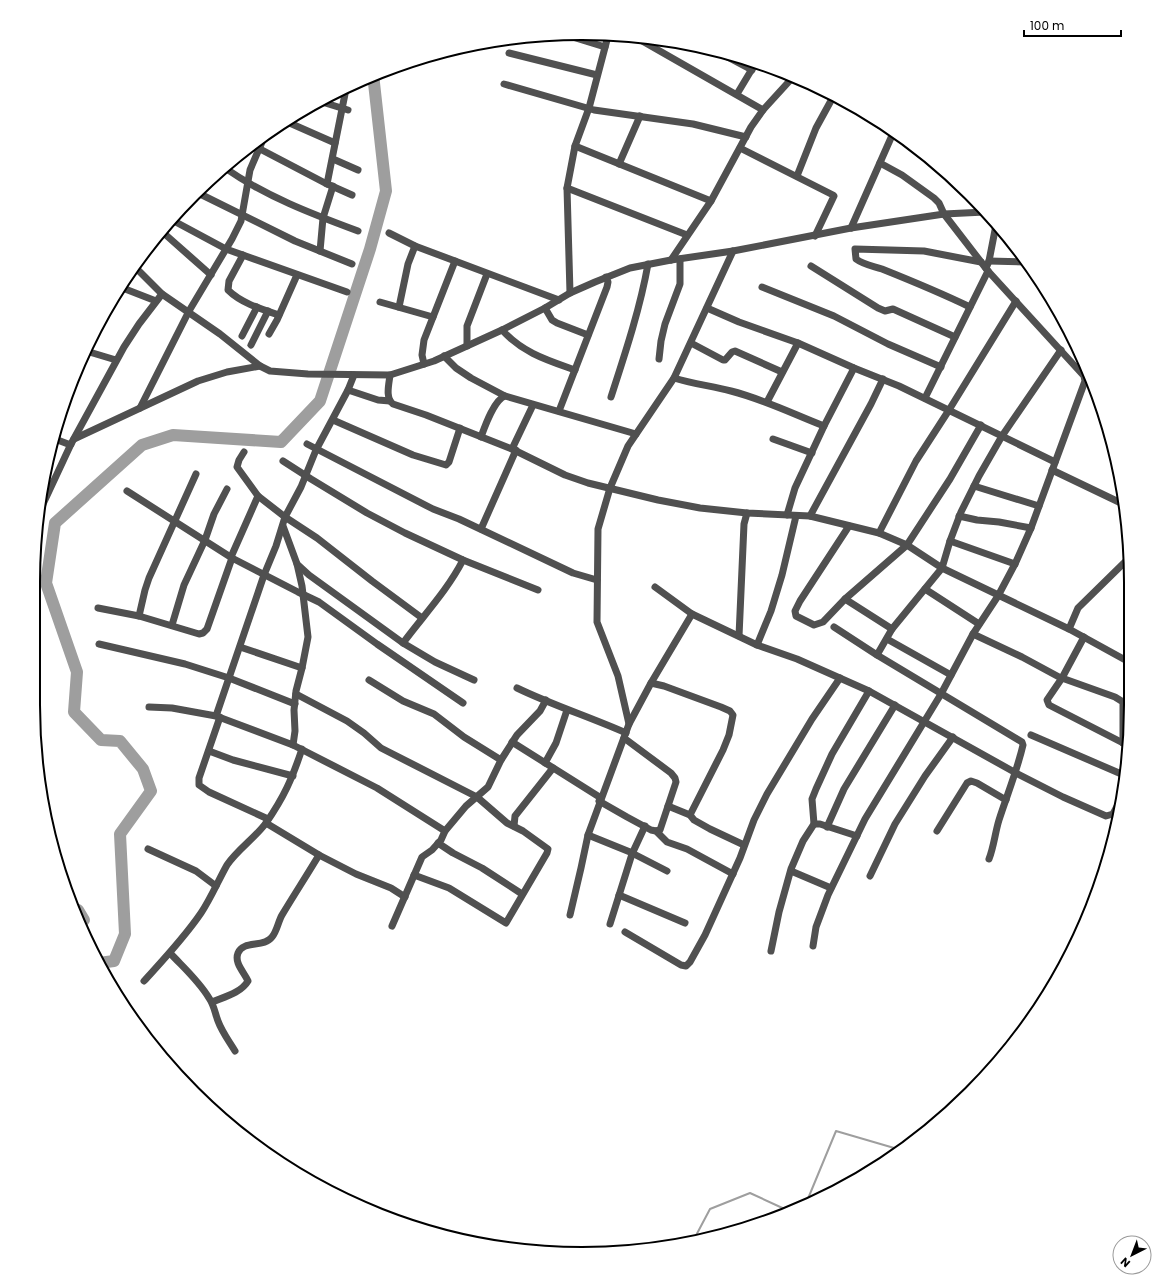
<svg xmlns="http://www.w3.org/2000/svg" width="1164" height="1287" viewBox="0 0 1164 1287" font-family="Poppins,sans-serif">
<rect width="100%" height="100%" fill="#fff"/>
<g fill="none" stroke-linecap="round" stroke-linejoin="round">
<g stroke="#9e9e9e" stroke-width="2">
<path d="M692,1243L710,1209L750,1193L789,1211L807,1201L836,1131L901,1150"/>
<path d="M572,1253L579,1247H609L618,1250"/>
</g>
<g stroke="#9e9e9e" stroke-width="12">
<path d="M76,909L78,910L84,920L81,922"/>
<path d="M99,963L114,961L125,934L120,834L151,791L143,769L120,741L101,740L74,712L77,672L46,583L55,523L142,445L173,435L281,442L320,401L370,249L386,191L373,74"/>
</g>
<g stroke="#505050" stroke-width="7">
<path d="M566,35L605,47"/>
<path d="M637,38L763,110"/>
<path d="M509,53L597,75"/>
<path d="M720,53L752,70"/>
<path d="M504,84L594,110L693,124L746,137"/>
<path d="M737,94L755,64"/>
<path d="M322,102L348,110"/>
<path d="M285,121L335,143"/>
<path d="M575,146L711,201"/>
<path d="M740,148L833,195L834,196L815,236"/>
<path d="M260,149L325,183L352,195"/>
<path d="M333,159L358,170"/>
<path d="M619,164L640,116"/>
<path d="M225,168C265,196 312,214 358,231"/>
<path d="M797,176L816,128L833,97"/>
<path d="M327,184L346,89"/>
<path d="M567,188L687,235"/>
<path d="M196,192L295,241L352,264"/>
<path d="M172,220L226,249L347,292"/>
<path d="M851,228L894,131"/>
<path d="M389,233L415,246L559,300"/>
<path d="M167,236L211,275"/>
<path d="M320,251L323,218L333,186"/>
<path d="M243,255L229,281L228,290C241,303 261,309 279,315"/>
<path d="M671,260L711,201L751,127L763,110L794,76"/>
<path d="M989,261L1026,262"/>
<path d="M134,266L162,294L220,334L260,366L270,371L308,374L390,375L434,361L502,330L545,308L570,293L595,282L630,268L671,260L733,251L851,228L944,214L985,212"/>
<path d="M811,266L878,308L885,311L893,309L955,337"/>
<path d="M986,268L989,261L996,225"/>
<path d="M120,287L156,301"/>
<path d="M762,287L834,316L888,344L941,367"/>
<path d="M570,293L567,188L575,146L589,108L608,36"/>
<path d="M380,302L433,317"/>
<path d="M399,307L408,264L415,246"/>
<path d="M970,307C941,293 912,281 882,269C873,266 864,265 856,259L855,249L924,251L981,262"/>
<path d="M1054,307V306"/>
<path d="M545,308L552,320L557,323L588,335"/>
<path d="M707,308L739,322L798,343L854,368L899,386L1055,462"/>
<path d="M502,330C523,353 547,360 575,370"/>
<path d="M269,334L277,320L297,275"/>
<path d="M242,336L257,307"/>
<path d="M691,343L723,360H725L732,352L735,351L782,372"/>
<path d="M251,345L268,311"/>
<path d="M467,346V326L487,274"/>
<path d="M86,351L116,360"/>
<path d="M444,356L456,368L471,378L505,396L636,434"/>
<path d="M659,359L661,341L665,324L680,284V259"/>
<path d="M424,364L422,355L424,340L455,261"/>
<path d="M390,375C389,384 385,398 393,404L426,415L512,449L565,475L588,483L658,500L700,508L747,513L810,516L879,533L907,545L942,568L1069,629L1129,662"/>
<path d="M674,378C693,384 712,386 731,391C763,399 793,414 824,426"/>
<path d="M348,390L378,400L390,401"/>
<path d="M611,397C625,354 640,309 648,264"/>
<path d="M925,398L988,271"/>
<path d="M767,402L798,343"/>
<path d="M140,408L189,311L232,239L241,221L250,170L265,135"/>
<path d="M559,411L607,287L608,282L606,277"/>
<path d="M333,420L413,455L446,465L449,462L460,428"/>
<path d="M481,437C485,426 494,400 505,396"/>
<path d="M55,439L68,444H71"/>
<path d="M74,439L198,381L227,372L260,366"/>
<path d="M773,439L812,453"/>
<path d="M307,444L433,509L459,519L573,573L597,580"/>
<path d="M512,449L533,405"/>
<path d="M244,452L239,460L237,467L258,496L285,517L317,538L372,581L422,618"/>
<path d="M283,461L311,479L367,513L405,533L463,560L538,590"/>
<path d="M1052,470L1123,504"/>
<path d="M974,486L1039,506"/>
<path d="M127,491L232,558L298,592L319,602L377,644L463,703"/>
<path d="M787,515L795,488L824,426L854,368"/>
<path d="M810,516L871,404L883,379"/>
<path d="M959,516L977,520L999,522L1031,528"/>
<path d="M283,526L297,564L309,575L403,643L435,662L474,680"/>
<path d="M849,526L800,601L795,611L796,616L814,625L823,622L845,599L907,545L950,479L981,425"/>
<path d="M37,527L43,504L71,444L124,347L139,324L162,294"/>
<path d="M481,529L516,450"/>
<path d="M879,533L916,461L949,410L1016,301"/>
<path d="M950,541L1015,564"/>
<path d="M231,557L258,496"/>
<path d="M655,587L692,614L757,645L797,659L869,691L1016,773L1063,797L1106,816L1113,814L1121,799"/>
<path d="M925,589L979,624"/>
<path d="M845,599L892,629"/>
<path d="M98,608L139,616L199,634L203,633L207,629L232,558"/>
<path d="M139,616L145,590L149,578L196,474"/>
<path d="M172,625L184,585L205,540L214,514L227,489"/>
<path d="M834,627L877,655L1022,742L1023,745C1017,771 1007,795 999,820C995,833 994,846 989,859"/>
<path d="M1069,629L1078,608L1129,558"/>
<path d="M973,634L1022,657L1059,677L1115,697L1123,702V743"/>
<path d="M739,636L744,524L747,513"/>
<path d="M1084,637L1062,678L1047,700L1049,705L1125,744"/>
<path d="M887,639L951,675"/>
<path d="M403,643C423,616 447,591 463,560"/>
<path d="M99,644L185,664L229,678L295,704"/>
<path d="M757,645L771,611L782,575L796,516"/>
<path d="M240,647L302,668"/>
<path d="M877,655L892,629L942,568L950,541L961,512L979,476L1002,436L1061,350"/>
<path d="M369,680L403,701L434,714L464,737L501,760"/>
<path d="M651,683L664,686L721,707L730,711L733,715L729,735L723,750L690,815"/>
<path d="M517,688C552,705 590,717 626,733"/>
<path d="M296,694L347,721L364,733L381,748L477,797L507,823L523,831L548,849L547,853L506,923L449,888L414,875"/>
<path d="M149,707L172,708L216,716L293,745L377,788L445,831"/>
<path d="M216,716L264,575L276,546L285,517L301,487L316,450L348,390L354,375"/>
<path d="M220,717L199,778V785L209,792L268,819"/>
<path d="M629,724L651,683L692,614"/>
<path d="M1031,735L1126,776"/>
<path d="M624,738L671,773L675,778L676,782L660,830L656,831"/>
<path d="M512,742L601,798"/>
<path d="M293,745L295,731L294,710L296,691L302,668L308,637L302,586L297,564"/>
<path d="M209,751L233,760L293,776"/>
<path d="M545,763L556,743L567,710"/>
<path d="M599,801L627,817L651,830L656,831L667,842L687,849L733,874"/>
<path d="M668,806L690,815L694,820L710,829L744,845"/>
<path d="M266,823L319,855L356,874L391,888L405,897"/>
<path d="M814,824H820L857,836"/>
<path d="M514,826L515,816L553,768"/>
<path d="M827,827L844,789L895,705"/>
<path d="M937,831L967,783L971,781L977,783L1006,800"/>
<path d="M588,835L630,852L667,871"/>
<path d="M438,843L453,853L482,868L522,894"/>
<path d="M148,849L196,871L216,886"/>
<path d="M791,871L831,888"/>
<path d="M870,876L895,824L925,776L953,737"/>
<path d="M619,895L685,923"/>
<path d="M570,915L581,868L588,835L629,724L618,676L597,622L598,529L610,488L628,446L674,378L733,251"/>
<path d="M610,924L632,854L645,826"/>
<path d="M392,926L422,857L432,850L441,840L445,831L466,806L488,787L501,760L517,735L540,711L546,700"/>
<path d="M625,932L681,965L686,966L690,962L705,935L740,858L754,820L767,794L812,719L840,678"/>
<path d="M813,946L816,927L828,895L865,819L941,694L973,634L998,596L1015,564L1031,528L1085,381L1084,376L988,271L944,214L939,203L934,198L902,175L880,163"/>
<path d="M771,951L779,912L791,869L803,841L814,824L812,799L816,789L832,754L869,691"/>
<path d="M170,953C183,967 199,981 209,998C214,1005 215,1013 218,1021C222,1032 229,1041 235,1051"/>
<path d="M144,981C164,959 184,938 201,913C211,898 218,881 227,865C238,849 255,838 266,823C284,797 292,779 302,749"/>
<path d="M212,1002C224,997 241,993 248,981C244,972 234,963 238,953C243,940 264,948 272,937C277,931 278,922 282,915C294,895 307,875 319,855"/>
</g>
</g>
<path d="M0 0H1164V1287H0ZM582 40H582A542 542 0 0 1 1124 582V705A542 542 0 0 1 582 1247H582A542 542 0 0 1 40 705V582A542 542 0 0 1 582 40Z" fill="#fff" fill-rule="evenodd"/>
<path fill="none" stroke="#000" stroke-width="2" d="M582 40H582A542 542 0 0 1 1124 582V705A542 542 0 0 1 582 1247H582A542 542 0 0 1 40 705V582A542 542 0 0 1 582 40Z"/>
<g transform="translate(1132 1255) rotate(222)"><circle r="19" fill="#ffffff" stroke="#999999"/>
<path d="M0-3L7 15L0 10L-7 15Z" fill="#000000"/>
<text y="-6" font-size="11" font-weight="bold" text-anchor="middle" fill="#000000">N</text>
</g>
<path d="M1024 30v6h97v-6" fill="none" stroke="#000000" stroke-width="2"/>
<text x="1030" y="30" font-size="12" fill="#000000" stroke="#ffffff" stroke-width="3" paint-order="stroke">100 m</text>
</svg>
